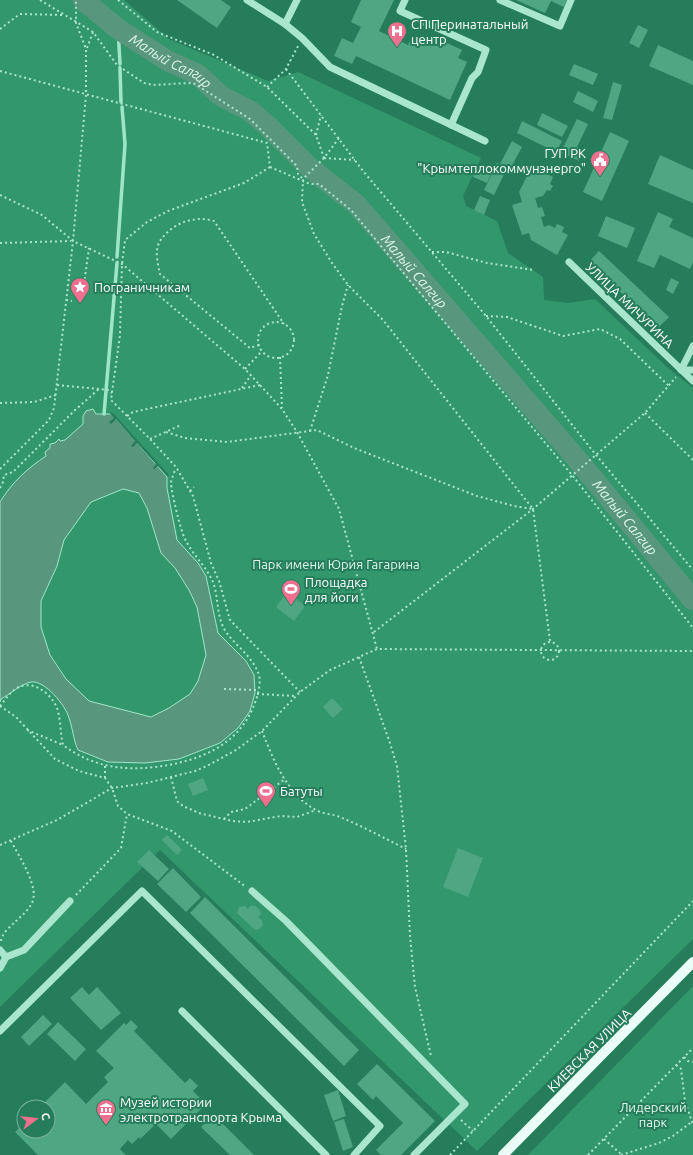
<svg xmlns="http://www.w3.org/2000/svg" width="693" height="1155" viewBox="0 0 693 1155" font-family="Ubuntu,sans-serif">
<rect width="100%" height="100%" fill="#257d5b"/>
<g fill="#33976e">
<path d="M0,0H124L169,39L268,81L298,72L481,158L463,196L466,206L497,221L508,253L543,277L544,300L568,303L595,299L668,368L693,388V939L477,1151L160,850L0,1007Z"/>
<path d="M693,986V1155H528Z"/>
</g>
<path fill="#58977e" stroke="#9fe6c8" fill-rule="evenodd" d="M93,409L96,414H112L167,477V488L177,540L198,563L206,576L218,633L246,661L254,675L255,693L250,711L238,728L220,743L179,759L145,763L108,762L78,750C73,739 73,729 69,718C66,706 45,680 31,682C21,684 10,694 1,699L0,702V502C12,482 28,468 46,456L45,452L50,448V444L55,443L59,439L60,441L65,440L83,424V416L86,411ZM123,489L139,493L147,508L161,553L175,568L189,590L197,607L206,655L198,681L190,694L169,708L151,717L89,701L66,679L50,655L41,627V601L57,566L64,540L91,502Z"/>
<path fill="#257d5b" d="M109,412L113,413L169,475L168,477L158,466L154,469L153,468L156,464L137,443L133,447L131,446L135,441L116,419L111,424L109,422L114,418Z"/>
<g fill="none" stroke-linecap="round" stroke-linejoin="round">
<g stroke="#9fe6c8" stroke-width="3.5">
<path d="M118,29L120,64"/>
<path d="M120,68L121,102"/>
<path d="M117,257L125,144L122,107"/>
<path d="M104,414L117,263"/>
</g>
<path stroke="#58977e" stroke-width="21" id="s1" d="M83,0L118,29L168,61L197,74L221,96L250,111L268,126L310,168L356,204L576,458L693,600"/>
</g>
<g fill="#4ea683">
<path d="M177,0H221L231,7L217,28Z"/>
<path d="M361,0H394L379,31L408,45L412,37L430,45L434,37L462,50L458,58L467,62L450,100L356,56L352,64L334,56L342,38L353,43L361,27L351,22Z"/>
<path d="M516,0H567L564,7L551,1L545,13Z"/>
<path d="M638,25L648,30L639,48L629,43Z"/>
<path d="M658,45L693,61V85L649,66Z"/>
<path d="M574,64L598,74L593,85L569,75Z"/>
<path d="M613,82L622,85L612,120L603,118Z"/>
<path d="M578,91L598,101L593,112L573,102Z"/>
<path d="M542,113L568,126L562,137L537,125Z"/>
<path d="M577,119L588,124L577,147L584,150L579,161L561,152Z"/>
<path d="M522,121L562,141L556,152L517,133Z"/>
<path d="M610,132L629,141L602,201L583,192Z"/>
<path d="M512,141L522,147L510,169L500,164Z"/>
<path d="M660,155L693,170V203L648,184Z"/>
<path d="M497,163L507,168L494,195L484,190Z"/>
<path d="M478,165L492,171L487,183L473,177Z"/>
<path d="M532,166L553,177L550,184L553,186L550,191L547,190L543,196L535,198L538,208L542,207L545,216L541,217L544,227L549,225L555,228L557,224L564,227L562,232L568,235L557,255L531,240L529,233L522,235L512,205L522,202L519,192Z"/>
<path d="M480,196L490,200L484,215L474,210Z"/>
<path d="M658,212L673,219L669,227L693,238V262L690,269L660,255L654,268L637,261Z"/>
<path d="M606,216L635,228L627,248L598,236Z"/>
<path d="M599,251L669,317L658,328L589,262Z"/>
<path d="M671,278L679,282L673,294L666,290Z"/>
<path d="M287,592L305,606L294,621L276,607Z"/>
<path d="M332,698L343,709L333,718L323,707Z"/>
<path d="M203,778L208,790L193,796L188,784Z"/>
<path d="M167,835L182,850L177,855L162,840Z"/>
<path d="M458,848L483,858L468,897L443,887Z"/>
<path d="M149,850L169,869L158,881L137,862Z"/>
<path d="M173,868L201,897L186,912L157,884Z"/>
<path d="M205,897L359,1050L344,1066L190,913Z"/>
<path d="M245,906L248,909L250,906H255L260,910L261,914L258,917L262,920L263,925L259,929L255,930L237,913L239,907Z"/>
<path d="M82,987L89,995L97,987L121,1013L101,1030L70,998Z"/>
<path d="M43,1015L52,1024L29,1046L21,1037Z"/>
<path d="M131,1020L138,1027L134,1031L185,1083L190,1078L198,1086L193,1091L206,1104L171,1139L156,1124L140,1139L139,1137L132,1144L128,1140L120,1149L126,1155H38L15,1132L24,1123V1131H48V1107H40L65,1082L86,1104L108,1082L104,1077L114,1068L96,1051L124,1023L126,1025Z"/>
<path d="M58,1022L86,1049L75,1061L47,1034Z"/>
<path d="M377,1064L435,1121L401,1155H381L376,1150L403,1123L376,1096L373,1100L357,1084Z"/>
<path d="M338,1090L346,1116L333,1121L324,1095Z"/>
<path d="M213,1114L254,1155H230L201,1127Z"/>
<path d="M344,1119L353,1147L343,1151L334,1122Z"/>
</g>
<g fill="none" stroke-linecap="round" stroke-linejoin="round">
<g stroke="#aae5cd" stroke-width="2" stroke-dasharray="2 3" stroke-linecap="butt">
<path d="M40,0L93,32L117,65L144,83L153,85L189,83L195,84L250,119L297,166L298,174L302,178"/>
<path d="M118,0L157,32L214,55L267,87L316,135L324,158"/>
<path d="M0,29L20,14L64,15"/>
<path d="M87,48L93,32"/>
<path d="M286,69L363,171L486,316L596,455L693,570"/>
<path d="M0,71L267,143L270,167"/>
<path d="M267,87L286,69L298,46"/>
<path d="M316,135L321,115"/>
<path d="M339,138L324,158L303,179L302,202L314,234L332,263L348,285L383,320L533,509L550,641"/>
<path d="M324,158L355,160"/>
<path d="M270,167L244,183L168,211L147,222L125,240L122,264L120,335L111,400L150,439L176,467L193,496L211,563L219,581L230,620L300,692"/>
<path d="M270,167L310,184H319L351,210L572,475L693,628"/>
<path d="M0,195L42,215L73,241L122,264L245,369L282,409L297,432L339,509L377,649"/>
<path d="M0,243L71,241"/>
<path d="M432,252H446L487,263L533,270"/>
<path d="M84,284L89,248"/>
<path d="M66,300L72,301"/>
<path d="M486,316L507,317L563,336L600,329L620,339L669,386"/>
<circle cx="276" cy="340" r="18"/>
<path d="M259,345L250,348L160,274C158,264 154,251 160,241C172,223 194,215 214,221L284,324"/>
<path d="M280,357L282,408"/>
<path d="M245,369L262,351"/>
<path d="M57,385L109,390L112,393"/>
<path d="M242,388L251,375"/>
<path d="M0,403L34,402L56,395"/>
<path d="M645,413L693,460"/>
<path d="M127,416L133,412L260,385"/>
<path d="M310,431L328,375L342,306L348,285"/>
<path d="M166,432L185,438L227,442L317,430L354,448L477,496L514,506L532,509"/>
<path d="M150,439L181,425"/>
<path d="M0,469L49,420L54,408L73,241L86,95V49L76,23V0"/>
<path d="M0,488L3,482L4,475L13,472L74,411L99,389"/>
<path d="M190,491L194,487"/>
<path d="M374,632L533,509L645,413L676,377"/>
<circle cx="550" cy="651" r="9"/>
<path d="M359,657L389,740L397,766L406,849L410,936L415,987L431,1056"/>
<path d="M224,689L258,690"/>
<path d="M257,694L296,696"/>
<path d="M0,706C5,700 10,692 17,688C32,679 51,693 57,708C61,720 60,733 63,745C91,766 121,771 155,767C196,762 238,747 254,705C258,696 261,684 259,675C253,657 236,646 226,632C216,617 219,598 213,582C206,566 192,554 185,539C181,532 171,491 171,483C171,479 175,473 175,468"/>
<path d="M0,706L16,717L55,759L79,771L105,778L112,788L118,806L127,814L172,831L246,887"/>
<path d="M27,730L63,745"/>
<path d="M262,731C273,759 287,795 316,810C323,814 332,814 340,817C362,826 384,838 406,849"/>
<path d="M171,777L177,801L183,806L199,813L232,821L247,822L281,816L297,817L316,810"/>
<path d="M105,778V766"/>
<path d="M224,819L231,812L245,809L285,779"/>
<path d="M0,845L57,820L112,788L147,783L195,771L207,766L236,750L262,731L300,692L330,670L377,649L693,651"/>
<path d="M76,895L121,848L127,814"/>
<path d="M1,941C2,933 10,927 15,922C21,916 28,911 32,903C40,887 18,855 11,841"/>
<path d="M684,1057L688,1061L693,1062"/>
<path d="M676,1065L681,1069L685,1101L693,1125"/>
<path d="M461,1120L473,1131"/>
<path d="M604,1139L621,1154"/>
<path d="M450,1155L693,901"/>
<path d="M588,1155L693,1048"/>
<path d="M621,1155L659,1143L673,1136L693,1121"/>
</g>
<g stroke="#aae5cd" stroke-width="7">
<path d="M247,0L285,24L302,38L330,67L485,141"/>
<path d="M405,0L400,11L486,50L478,72L472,78L451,125"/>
<path d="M500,0L560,26L571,0"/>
<path d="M285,24L297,0"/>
<path d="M569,262L693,381"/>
<path d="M693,346L681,370H693"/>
<path d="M252,891L286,921L465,1104L414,1155"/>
<path d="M0,950L6,957"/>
<path d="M0,968L6,957L24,950L70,901"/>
<path d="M182,1011L326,1155"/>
<path d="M0,1031L142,891L380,1126L354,1155"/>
</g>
<path stroke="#ebfdf7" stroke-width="10" d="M503,1155L693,962"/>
</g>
<defs>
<symbol id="hospital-pin" viewBox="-11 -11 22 30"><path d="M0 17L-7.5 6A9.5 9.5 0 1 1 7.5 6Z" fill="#ee6f8e" stroke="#257d5b"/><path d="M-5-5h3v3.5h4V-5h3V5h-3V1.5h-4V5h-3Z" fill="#fff"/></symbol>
<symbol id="civic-pin" viewBox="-11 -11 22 30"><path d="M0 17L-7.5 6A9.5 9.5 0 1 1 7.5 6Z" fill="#ee6f8e" stroke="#257d5b"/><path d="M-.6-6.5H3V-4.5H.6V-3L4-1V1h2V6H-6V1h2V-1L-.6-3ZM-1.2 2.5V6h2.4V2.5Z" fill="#fff"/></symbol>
<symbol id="sight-pin" viewBox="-11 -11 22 30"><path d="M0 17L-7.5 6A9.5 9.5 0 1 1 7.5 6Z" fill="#ee6f8e" stroke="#257d5b"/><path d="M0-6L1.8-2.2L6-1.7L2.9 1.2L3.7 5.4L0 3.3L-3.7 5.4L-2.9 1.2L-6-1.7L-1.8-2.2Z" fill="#fff"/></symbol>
<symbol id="stadium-pin" viewBox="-11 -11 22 30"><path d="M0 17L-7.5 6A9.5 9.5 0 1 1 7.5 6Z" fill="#ee6f8e" stroke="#257d5b"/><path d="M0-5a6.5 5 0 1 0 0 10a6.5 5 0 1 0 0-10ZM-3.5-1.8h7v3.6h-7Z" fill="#fff"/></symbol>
<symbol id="museum-pin" viewBox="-11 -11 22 30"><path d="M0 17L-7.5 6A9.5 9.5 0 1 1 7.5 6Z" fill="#ee6f8e" stroke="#257d5b"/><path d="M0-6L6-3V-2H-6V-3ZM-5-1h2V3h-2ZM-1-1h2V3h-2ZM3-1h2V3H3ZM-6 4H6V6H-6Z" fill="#fff"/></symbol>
</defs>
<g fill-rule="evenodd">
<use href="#hospital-pin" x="386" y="20" width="22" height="30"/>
<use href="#civic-pin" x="589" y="149" width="22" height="30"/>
<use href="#sight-pin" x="69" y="276" width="22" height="30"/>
<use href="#stadium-pin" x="280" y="578" width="22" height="30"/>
<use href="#stadium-pin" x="255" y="780" width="22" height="30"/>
<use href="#museum-pin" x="95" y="1098" width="22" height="30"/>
</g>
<g text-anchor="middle" stroke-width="4" stroke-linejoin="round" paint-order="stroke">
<g font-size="13" fill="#fff" stroke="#257d5b" text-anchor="start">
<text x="411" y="29">СП Перинатальный<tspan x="411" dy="15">центр</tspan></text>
<text x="586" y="158" text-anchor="end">ГУП РК<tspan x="586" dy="15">"Крымтеплокоммунэнерго"</tspan></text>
<text x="94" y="292">Пограничникам</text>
<text x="305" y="587">Площадка<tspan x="305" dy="15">для йоги</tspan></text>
<text x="280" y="796">Батуты</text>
<text x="120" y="1107">Музей истории<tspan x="120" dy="15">электротранспорта Крыма</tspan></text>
</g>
<g font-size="13" fill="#fff" stroke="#257d5b">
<text transform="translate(630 305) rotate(44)" y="5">УЛИЦА МИЧУРИНА</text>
<text transform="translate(589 1050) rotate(-45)" y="5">КИЕВСКАЯ УЛИЦА</text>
</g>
<g font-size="13" fill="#def8ed" stroke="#257d5b">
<text x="336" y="569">Парк имени Юрия Гагарина</text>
<text x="653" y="1112">Лидерский<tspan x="653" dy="15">парк</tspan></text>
</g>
<g font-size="14" font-style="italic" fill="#e2f8ef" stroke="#257d5b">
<text dy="5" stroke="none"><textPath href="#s1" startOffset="107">Малый Салгир</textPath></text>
<text dy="5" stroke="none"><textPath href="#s1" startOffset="432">Малый Салгир</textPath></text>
<text dy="5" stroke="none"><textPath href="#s1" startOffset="756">Малый Салгир</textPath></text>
</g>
</g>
<g transform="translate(36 1119) rotate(75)"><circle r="19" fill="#257d5b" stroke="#7cb19d"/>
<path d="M0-3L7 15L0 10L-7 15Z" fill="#ee6f8e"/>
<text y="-6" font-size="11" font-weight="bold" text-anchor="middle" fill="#ffffff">С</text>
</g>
</svg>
